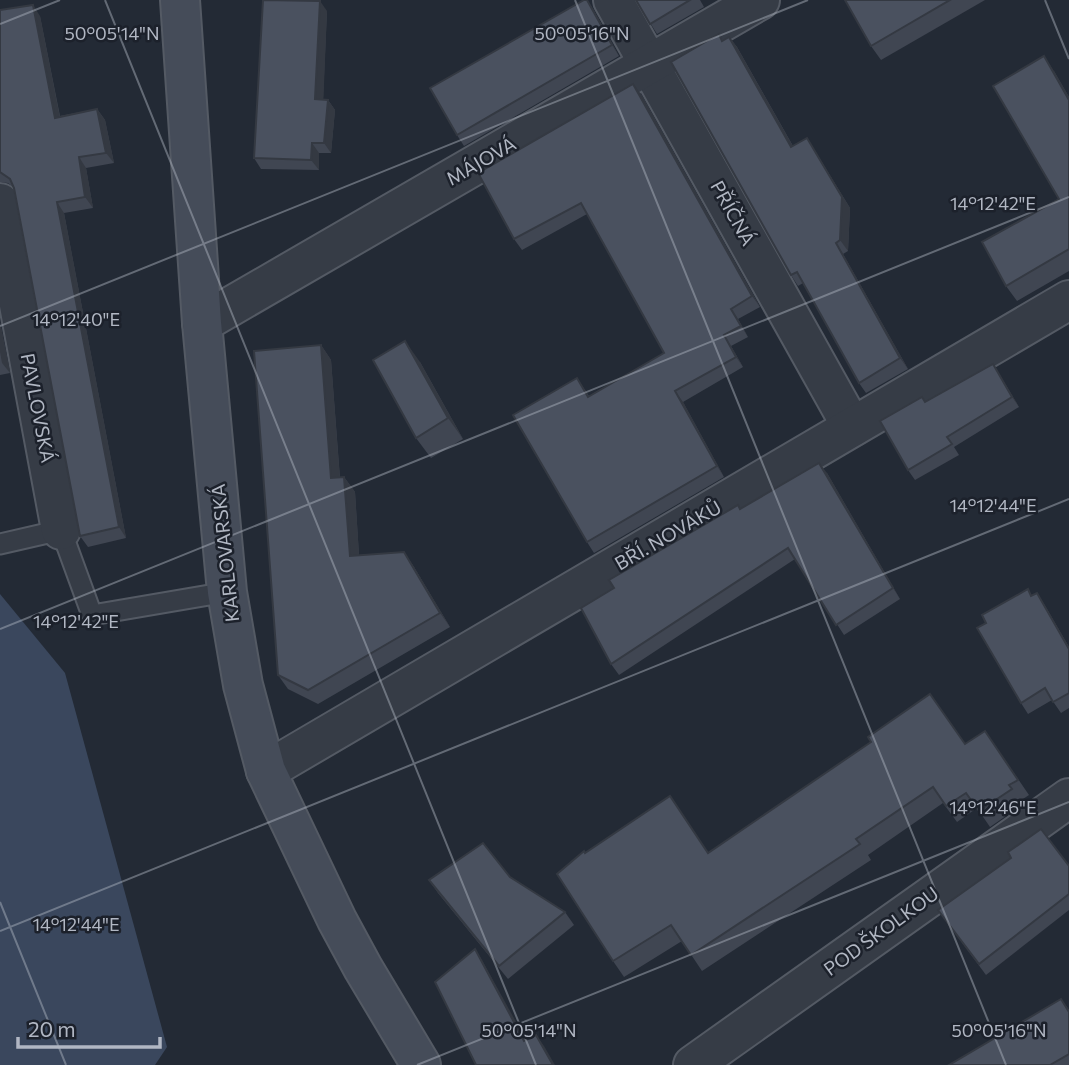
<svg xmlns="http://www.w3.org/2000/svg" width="1069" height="1065" viewBox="0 0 1069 1065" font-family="Commissioner,sans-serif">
<rect width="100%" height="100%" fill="#232a35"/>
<path fill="#3a475d" d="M0,594L65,673L167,1047L155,1065H0Z"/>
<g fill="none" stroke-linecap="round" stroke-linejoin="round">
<defs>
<path id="service" d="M0,544L61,530L92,615L227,592"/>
<g id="minor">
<path d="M613,0L852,427"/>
<path d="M0,203L61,530"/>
<path d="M202,323L760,0"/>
<path d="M266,771L1069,300"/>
<path d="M693,1065L1069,798"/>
</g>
<path id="secondary" d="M180,0L202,323L227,592L243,685L266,771L337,920L363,968L421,1065"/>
</defs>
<use href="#service" stroke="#545a64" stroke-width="23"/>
<use href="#minor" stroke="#545a64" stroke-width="42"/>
<use href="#secondary" stroke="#545a64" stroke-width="42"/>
<use href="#service" stroke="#363c46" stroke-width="19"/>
<use href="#minor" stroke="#363c46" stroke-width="38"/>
<use href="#secondary" stroke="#454c59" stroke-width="38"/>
</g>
<g fill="#404652">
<path d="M587,0L593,9L619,56L464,146L457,135Z"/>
<path d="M636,0H700L704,7L657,34Z"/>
<path d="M845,0H985L881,60L871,46Z"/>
<path d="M0,10L40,16L60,116L97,109L105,120L114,163L86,168L93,208L64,213L126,538L88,547L80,536L13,187L8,183L0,182Z"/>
<path d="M327,11L323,99L328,100L335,110L331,153H319V170L261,169L254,158Z"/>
<path d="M719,34L723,40L729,37L737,47L793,146L807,138L850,208L848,251L843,254L908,369L866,393L859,383L803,283L798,286L791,275Z"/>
<path d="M1054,71L1069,97V271L1017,301L1006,286L1059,199Z"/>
<path d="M641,94L760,307L738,319L748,337L731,346L743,367L683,402L724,477L594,553L587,542L577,378L589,396L664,353L587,214L522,250L514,239Z"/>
<path d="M0,322L10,373L0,375Z"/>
<path d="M321,345L331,360L340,478L344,477L355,492L359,555L404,552L414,567L450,627L318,704L288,689L278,675Z"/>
<path d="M420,362L463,439L431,458L416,438Z"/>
<path d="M993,364L1019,407L954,447L959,455L915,480L908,470L922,397L926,402Z"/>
<path d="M827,473L900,599L844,635L795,559L619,675L611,664L614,588L741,509Z"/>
<path d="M1032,596L1044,604L1069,647V708L1061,713L1052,700L1028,714L1021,703Z"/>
<path d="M985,731L1029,795L1020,801L1023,804L990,827L977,808L957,822L943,803L868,855L871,860L702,971L682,941L624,977L613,961L585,853H708L965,744Z"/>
<path d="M1011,858L1069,866V910L986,975L938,910Z"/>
<path d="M510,877L565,912L574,925L508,979L438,893L429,880Z"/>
<path d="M1061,999L1069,1010V1065H949Z"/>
</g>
<g fill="#343942">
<path d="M587,0L593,9L619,56L612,45Z"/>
<path d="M320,1L327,11L323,109L315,99Z"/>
<path d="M33,5L40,16L62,128L55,118Z"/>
<path d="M729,37L737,47L799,157L791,147Z"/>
<path d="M1044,56L1054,71L1069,97V100Z"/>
<path d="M633,84L641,94L760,307L752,296Z"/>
<path d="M328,100L335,110L331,153L324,143Z"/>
<path d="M97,109L105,120L114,163L106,153Z"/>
<path d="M807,138L850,208L848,251L840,240Z"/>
<path d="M312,143L319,153V170L311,160Z"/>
<path d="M79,157L86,168L93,208L85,197Z"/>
<path d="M57,202L64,213L126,538L119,527Z"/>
<path d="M836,243L843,254L908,369L900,358Z"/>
<path d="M731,309L738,319L748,337L741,326Z"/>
<path d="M0,322L10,373L2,363L0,352Z"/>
<path d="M724,335L731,346L743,367L736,357Z"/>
<path d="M405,341L420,362L463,439L448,418Z"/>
<path d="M321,345L331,360L341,493L331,478Z"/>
<path d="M993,364L1000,375L1019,407L1012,397Z"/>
<path d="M675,391L683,402L724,477L717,466Z"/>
<path d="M819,463L827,473L900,599L893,588Z"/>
<path d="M344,477L355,492L360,570L350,556Z"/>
<path d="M404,552L414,567L450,627L440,613Z"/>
<path d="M1037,593L1044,604L1069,647V649Z"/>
<path d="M475,949L482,960L532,1051L524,1041Z"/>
<path d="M536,1035L544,1046L555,1065H553Z"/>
</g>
<g fill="#4a515f" stroke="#343942" stroke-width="2">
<path d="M263,0L320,1L315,99L328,100L324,143H312L311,160L254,158Z"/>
<path d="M584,0H587L612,45L457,135L430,88Z"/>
<path d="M636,0H690L650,24Z"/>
<path d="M845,0H950L871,46Z"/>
<path d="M33,5L55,118L97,109L106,153L79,157L85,197L57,202L119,527L80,536L14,188L10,179L0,172V10Z"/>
<path d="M719,34L722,41L729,37L791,147L807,138L842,197L840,240L836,243L900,358L859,383L797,272L791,275L671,62Z"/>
<path d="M1044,56L1069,100V249L1006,286L982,242L1059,199L993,86Z"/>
<path d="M633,84L752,296L731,309L741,326L724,335L736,357L675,391L717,466L587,542L513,415L577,378L588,397L664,353L581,203L514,239L478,173Z"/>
<path d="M405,341L448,418L416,438L373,360Z"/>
<path d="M321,345L331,478L344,477L350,556L404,552L440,613L308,690L278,675L254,351Z"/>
<path d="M993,364L1012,397L947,437L952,444L908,470L880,421L922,397L925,402Z"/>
<path d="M819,463L893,588L836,625L788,548L611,664L581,608L614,588L609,580L738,505L740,509Z"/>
<path d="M1028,589L1031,596L1037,593L1069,649V693L1053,702L1045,688L1021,703L977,628L986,623L982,615Z"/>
<path d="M930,694L965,744L985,731L1018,780L1009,785L1012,789L979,811L966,793L946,806L933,787L856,839L860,844L691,955L671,925L613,961L557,874L584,851L585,853L670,796L708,853L871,742L868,737Z"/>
<path d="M1041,829L1069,866V894L979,964L938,910L1011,858L1008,852Z"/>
<path d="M483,843L510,877L565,912L499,966L429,880Z"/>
<path d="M475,949L524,1041L536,1035L553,1065H476L435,982Z"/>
<path d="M1061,999L1069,1012V1054L1050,1065H949Z"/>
</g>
<path fill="none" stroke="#b1b7c3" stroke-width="2" stroke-opacity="0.45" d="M105,0L536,1065M575,0L1006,1065M1045,0L1069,59M0,24L60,0M0,326L808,0M0,629L1069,197M0,902L66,1065M0,931L1069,499M417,1065L1069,802"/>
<g text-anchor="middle" stroke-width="5" stroke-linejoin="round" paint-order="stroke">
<g font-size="19" fill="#b1b7c3" stroke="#1c212b">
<text transform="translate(481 161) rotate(-30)" y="7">MÁJOVÁ</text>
<text transform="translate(733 213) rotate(61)" y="7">PŘÍČNÁ</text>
<text transform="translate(38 408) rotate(79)" y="7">PAVLOVSKÁ</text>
<text transform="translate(668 535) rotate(-30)" y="7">BŘÍ. NOVÁKŮ</text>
<text transform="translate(225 553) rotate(-96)" y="7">KARLOVARSKÁ</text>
<text transform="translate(881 931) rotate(-36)" y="7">POD ŠKOLKOU</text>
</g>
</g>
<g font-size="18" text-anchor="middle" fill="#b1b7c3" stroke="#1c212b" stroke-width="5" stroke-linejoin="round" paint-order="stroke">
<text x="112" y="40">50°05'14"N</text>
<text x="582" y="40">50°05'16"N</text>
<text x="993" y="210">14°12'42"E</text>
<text x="76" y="326">14°12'40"E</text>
<text x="993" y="512">14°12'44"E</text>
<text x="76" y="628">14°12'42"E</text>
<text x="993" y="814">14°12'46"E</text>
<text x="76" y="931">14°12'44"E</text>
<text x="529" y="1037">50°05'14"N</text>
<text x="999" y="1037">50°05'16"N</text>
</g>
<path d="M18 1037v10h142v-10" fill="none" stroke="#b1b7c3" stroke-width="3.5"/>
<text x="28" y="1037" font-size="21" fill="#b1b7c3" stroke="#1c212b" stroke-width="5" paint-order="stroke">20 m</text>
</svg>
